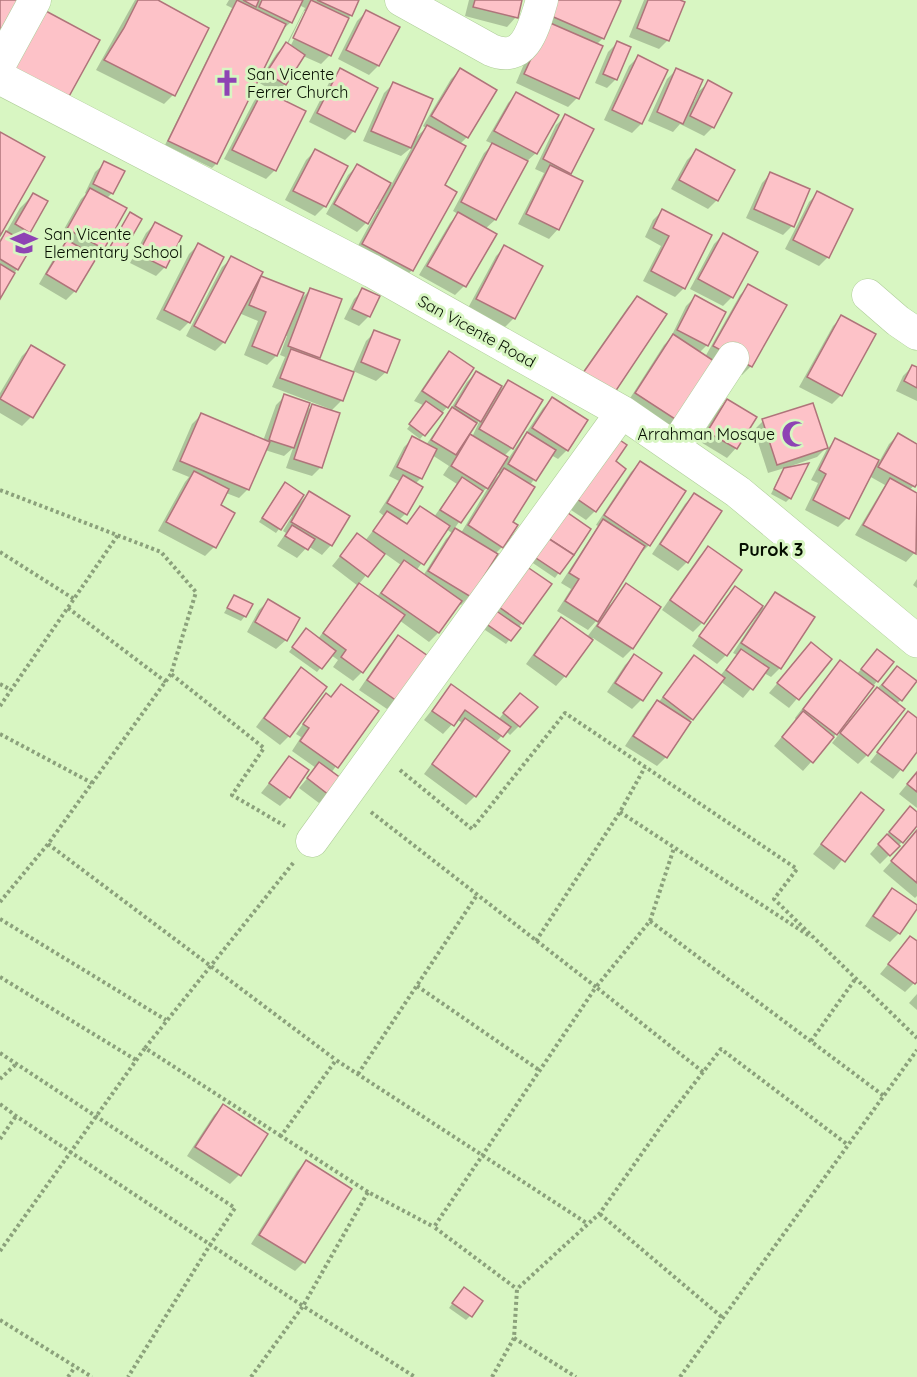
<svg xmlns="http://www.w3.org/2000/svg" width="917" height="1377" viewBox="0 0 917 1377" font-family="Quicksand,sans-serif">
<rect width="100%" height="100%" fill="#d8f6c2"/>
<g fill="#0003" fill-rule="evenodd">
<path d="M135,0H155L173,95L164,104L96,70Z"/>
<path d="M229,0H358L330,55L321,64L303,56L285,84L276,93L258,82L277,53L286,45L305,8L299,5L291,22L281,31L216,164L212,168L165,145L232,8L226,5ZM304,11H308L291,45L288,44Z"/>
<path d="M469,0H521L516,17L507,27L465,16Z"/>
<path d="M551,0H615L603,38L596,45L577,98L568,107L516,83Z"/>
<path d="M644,0H676L668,40L659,49L629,37Z"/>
<path d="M366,12L398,27L378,66L369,75L338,59L357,21Z"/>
<path d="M617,43L616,79L607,88L595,83L608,52Z"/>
<path d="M638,57L641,124L632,133L604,120L629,66Z"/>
<path d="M340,70L354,131L345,140L309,122L331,79Z"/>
<path d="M460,70L495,90L467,137L460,144L443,186L455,192L412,270L403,280L354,253L378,209L375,208L366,223L357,232L326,214L348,175L358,165L391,185L412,147L401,156L363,141L384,93L393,84L413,140L426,128L423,126L451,79Z"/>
<path d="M676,70L694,102L699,91L709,82L713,127L704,136L680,124L673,132L648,121L667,79Z"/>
<path d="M263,91L275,170L266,179L224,159L254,101Z"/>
<path d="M517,93L536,153L526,162L495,220L485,229L495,234L464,286L455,295L419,275L450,223L458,214L453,211L484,153L493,144L486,141L508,103Z"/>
<path d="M566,116L570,173L567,175L581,182L558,229L549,239L518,224L544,173L535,169L556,125Z"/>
<path d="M315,151L346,167L324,207L315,216L285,200L306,160Z"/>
<path d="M696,151L717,200L708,209L671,189L687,160Z"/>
<path d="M105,163L112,193L106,199L103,248L94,257L75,291L66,300L39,284L58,251L66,242L59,238L81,199L86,194L85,193L95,172Z"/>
<path d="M771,173L792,226L783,235L746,218L762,183Z"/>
<path d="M818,193L828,257L819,266L785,249L809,202Z"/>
<path d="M33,195L29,232L20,241L17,269L0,296V239L5,234L20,208Z"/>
<path d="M662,211L684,288L675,297L643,281L661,246L645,237L653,220Z"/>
<path d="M130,213L121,253L117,257L106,252Z"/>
<path d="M155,224L165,267L156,276L130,263L146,233Z"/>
<path d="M723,235L756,252L732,297L723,306L690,289L714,244Z"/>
<path d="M198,245L189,322L180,331L156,319L189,254Z"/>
<path d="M505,247L514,318L505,327L468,308L496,256Z"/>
<path d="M232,258L259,276L302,294L299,301L311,289L318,357L316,359L352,373L341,401L330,412L321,467L312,476L286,468L293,448L284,456L265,450L248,489L239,498L226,493L219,506L233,513L214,547L205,556L158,531L185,482L189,477L172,470L192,424L201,415L263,441L276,405L285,396L304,414L312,406L330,412V409L272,387L285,357L280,355L287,336L284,335L276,356L267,365L244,355L258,321L239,313L224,342L215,351L186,336L222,267Z"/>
<path d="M749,286L751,366L742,375L716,361L668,429L627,403L664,345L670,339L686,306L695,297L707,345L699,353L705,357L740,295Z"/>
<path d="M363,290L378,297L368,317L359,326L344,319L354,299Z"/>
<path d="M637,298L664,314L575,383L628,307Z"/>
<path d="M842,317L841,395L832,404L799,387L833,326Z"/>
<path d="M375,332L386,372L376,381L353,371L366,341Z"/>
<path d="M31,347L63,365L31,417L22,426L0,413V393L22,356Z"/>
<path d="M449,353L447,407L420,439L407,429L425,406L414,401L440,362Z"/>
<path d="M912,367L917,369V401L896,391L903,376Z"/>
<path d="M476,373L497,393L509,381L513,447L504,456L508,459L543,408L552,399L586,420L567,450L558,459L551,455L530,485L511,522L502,547L495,554L470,596L461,605L459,604L438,633L429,642L399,620L362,672L353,681L333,667L338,660L331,655L317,672L289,652L302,634L318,639L351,594L358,586L332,566L357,535L365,541L384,516L379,512L399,481L389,476L404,447L413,438L426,445L448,413L467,382ZM480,420L472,437L468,434L471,430ZM432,455L449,466L443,475L457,484L434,517L420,507L406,525L399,520L405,514L415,484L421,478ZM497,472L500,474L493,481ZM489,486L461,533L454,529L477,497ZM446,529L452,533L446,539L423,576L416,571ZM384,553L401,565L377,597L359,584Z"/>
<path d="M727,401L736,448L727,458L699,441L718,410Z"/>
<path d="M763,421L826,448L817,457L788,467L790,498L786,502L771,494L781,474L788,467L768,473L754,430Z"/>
<path d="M898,435L917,445V481L910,490L917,494V550L906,562L855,535L885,485L869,476L847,518L838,527L805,510L818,483L811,480L827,449L836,440L879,462L889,444Z"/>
<path d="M613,462L624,469L595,511L586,520L559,502Z"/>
<path d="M640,463L649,545L640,554L608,603L610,605L626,585L659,607L632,649L623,658L593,638L565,676L556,686L526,664L552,628L561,619L587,637L599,621L597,620L588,630L557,611L571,589L561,583L598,526L596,525L631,472Z"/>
<path d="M281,488L297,505L309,493L348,517L331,545L322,555L308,546L297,558L277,546L286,533L283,531L292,516L290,514L276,533L259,522Z"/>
<path d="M694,495L687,562L678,571L652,554L685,504Z"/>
<path d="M589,529L555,578L524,557Z"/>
<path d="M708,548L702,623L693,632L662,610L699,557Z"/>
<path d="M512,573L522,623L506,644L482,628Z"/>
<path d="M917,579V588L913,585Z"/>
<path d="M735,588L763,608L775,593L813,618L780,668L771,677L764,673L743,698L720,681L689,722L666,757L657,766L625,746L648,711L658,703L694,657L720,676L737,655L733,653L759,613L757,611L726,655L717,664L692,646L726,597Z"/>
<path d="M234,597L245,616L241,621L224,613Z"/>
<path d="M268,601L286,640L276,649L247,632L259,610Z"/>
<path d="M398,637L396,700L387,709L359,690L389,646Z"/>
<path d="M811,644L830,660L789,708L769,693Z"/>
<path d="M877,651V681L836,734L803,771L774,746L796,720L795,718L831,671L840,662L856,675Z"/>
<path d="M634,656L660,673L641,700L632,709L607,692L625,665Z"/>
<path d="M897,668L901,700L896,704L867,755L858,764L832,743L868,698Z"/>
<path d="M301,669L289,736L280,745L256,727L292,678Z"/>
<path d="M341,686L377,711L331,773L328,794L319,803L299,788L316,768L292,751L301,737L296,734L317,704L326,695L330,698Z"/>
<path d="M451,686L498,720L511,704L519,726L510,735L506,731L496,742L475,796L466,805L424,774L462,723L457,719L443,734L424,720Z"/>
<path d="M908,713L917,720V750L893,779L870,762Z"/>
<path d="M289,758V797L280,806L261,793Z"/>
<path d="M917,772V808L899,794Z"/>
<path d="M861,794L882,810L834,870L813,854Z"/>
<path d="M910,808L917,814V824L902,842L880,864L870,854Z"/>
<path d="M917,832V896L915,898L883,871Z"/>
<path d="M892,890L899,933L890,942L865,926L883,899Z"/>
<path d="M910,938L915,942L917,939V980L905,992L880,974Z"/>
<path d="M917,994V1010L909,1003Z"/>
<path d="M223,1106L266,1134L239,1175L230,1184L187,1156L214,1115Z"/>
<path d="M306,1162L304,1262L295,1271L251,1244L297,1171Z"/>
<path d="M460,1293L470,1316L466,1320L449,1308Z"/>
</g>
<g fill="#fdc2c8" stroke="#af747a" stroke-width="1.5">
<path d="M0,0H22L0,32Z"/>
<path d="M138,0H158L209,28L175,96L104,60L124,28Z"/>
<path d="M237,0L286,24L217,164L168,141Z"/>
<path d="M243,0H259L256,7Z"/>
<path d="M262,0H303L292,23L259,7Z"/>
<path d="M311,0L349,18L331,56L293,38Z"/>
<path d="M317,0H359L352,16Z"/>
<path d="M475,0H522L518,18L473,7Z"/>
<path d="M555,0H618L621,1L604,39L549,15Z"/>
<path d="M648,0H680L685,2L669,41L637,28Z"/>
<path d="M44,10L100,40L67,100L12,70Z"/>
<path d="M366,10L400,27L379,66L346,50Z"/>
<path d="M548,22L603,46L579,99L524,74Z"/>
<path d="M617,41L631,47L617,80L603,74Z"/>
<path d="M286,42L305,55L286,85L266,73Z"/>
<path d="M638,55L668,70L642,124L612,110Z"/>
<path d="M340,68L378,88L355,132L317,113Z"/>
<path d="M460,68L497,90L468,138L431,116Z"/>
<path d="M676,68L703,80L683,124L657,112Z"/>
<path d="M708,80L732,93L714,128L690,116Z"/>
<path d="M393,82L433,99L411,148L371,131Z"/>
<path d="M263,90L306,111L276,171L232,150Z"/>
<path d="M516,92L559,115L537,154L494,131Z"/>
<path d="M565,114L594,129L571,174L543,159Z"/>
<path d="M427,125L466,146L445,185L457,192L413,271L362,244Z"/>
<path d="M0,132L45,157L0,236Z"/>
<path d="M492,143L528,161L496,220L461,202Z"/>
<path d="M315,149L348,166L326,207L293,191Z"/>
<path d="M696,149L735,170L718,201L679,180Z"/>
<path d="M104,161L125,171L113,194L93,184Z"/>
<path d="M357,164L391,183L368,224L334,204Z"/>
<path d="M550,165L583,181L559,230L526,214Z"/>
<path d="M770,172L810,189L794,227L754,209Z"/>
<path d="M90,188L127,208L104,249L67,229Z"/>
<path d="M817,191L853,209L829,258L793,240Z"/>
<path d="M33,193L48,201L30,233L15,224Z"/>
<path d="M662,209L712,235L685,289L651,271L669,236L653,228Z"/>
<path d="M130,212L142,219L122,254L110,247Z"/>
<path d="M458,212L497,234L466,287L427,266Z"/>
<path d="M155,222L182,236L166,268L138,254Z"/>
<path d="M6,231L32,246L18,270L0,259V242Z"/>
<path d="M723,233L758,252L733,298L698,279Z"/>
<path d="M67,240L97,257L76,292L46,274Z"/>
<path d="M198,243L224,257L190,323L164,310Z"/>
<path d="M504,245L543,266L515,319L476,299Z"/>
<path d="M231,256L263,272L225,343L194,326Z"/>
<path d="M0,264L15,273L0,299Z"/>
<path d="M261,276L304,293L277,356L252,346L266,312L249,305Z"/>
<path d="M748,284L787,305L752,367L713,346Z"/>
<path d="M310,288L342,299L320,358L288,346Z"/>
<path d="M362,288L380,296L370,317L352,309Z"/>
<path d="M695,295L726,312L708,346L677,330Z"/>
<path d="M637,296L667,314L615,392L583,373Z"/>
<path d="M841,315L876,334L842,396L807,377Z"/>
<path d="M374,330L400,340L387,373L361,362Z"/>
<path d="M673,334L717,363L678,421L635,393Z"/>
<path d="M31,345L65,365L33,418L0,399Z"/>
<path d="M291,349L354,372L343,401L280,378Z"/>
<path d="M449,351L474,368L448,408L422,391Z"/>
<path d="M912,365L917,367V388L904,381Z"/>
<path d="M476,371L502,386L481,422L455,406Z"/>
<path d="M508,380L543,400L513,449L479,429Z"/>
<path d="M284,394L310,403L294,448L269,440Z"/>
<path d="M552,397L588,420L568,451L532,428Z"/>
<path d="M727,399L757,417L737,449L707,432Z"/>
<path d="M426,401L443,413L425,436L409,424Z"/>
<path d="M813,403L828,448L777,465L762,419Z"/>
<path d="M312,404L340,413L322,468L294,459Z"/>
<path d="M452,407L477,423L456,455L431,440Z"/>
<path d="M201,413L270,442L249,490L180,461Z"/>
<path d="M527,432L556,450L536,481L508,464Z"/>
<path d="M608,432L627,445L616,461L626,469L596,512L567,492Z"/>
<path d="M898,433L917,444V484L915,487L878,467Z"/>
<path d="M470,434L508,457L488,489L451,466Z"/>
<path d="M412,436L437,449L422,479L397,467Z"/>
<path d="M835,438L879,460L849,519L813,500L826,474L819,470Z"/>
<path d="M640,461L686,491L650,546L604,515Z"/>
<path d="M809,463L791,499L774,489L784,468Z"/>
<path d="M504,468L535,487L513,522L518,525L503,548L468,525Z"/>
<path d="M194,471L229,489L221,505L235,513L216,548L166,522Z"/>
<path d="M403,475L423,487L407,515L387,503Z"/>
<path d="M462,477L483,491L461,523L440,510Z"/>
<path d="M890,478L917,493L916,554L863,525Z"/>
<path d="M285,482L304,495L281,530L262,518Z"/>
<path d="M309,491L350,516L332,546L291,522Z"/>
<path d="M694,493L722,511L688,563L660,544Z"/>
<path d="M420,506L450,526L424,565L373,531L387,511L407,524Z"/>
<path d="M558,506L591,529L574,555L540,533Z"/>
<path d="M603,519L645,546L598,622L565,601L579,579L569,573Z"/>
<path d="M292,525L315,539L308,550L285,536Z"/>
<path d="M455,528L498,554L471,597L428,571Z"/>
<path d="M357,533L385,554L368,577L340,556Z"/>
<path d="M540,533L574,555L560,574L527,552Z"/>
<path d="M708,546L742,570L704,624L670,600Z"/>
<path d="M404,560L462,601L439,633L381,593Z"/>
<path d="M520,562L552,584L523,624L492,602Z"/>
<path d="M359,583L405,615L363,673L341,657L346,650L323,633Z"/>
<path d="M626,583L661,607L633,649L597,626Z"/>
<path d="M735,586L763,606L727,656L699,636Z"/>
<path d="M775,592L815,617L781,669L741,643Z"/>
<path d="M234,595L253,604L246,617L227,608Z"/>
<path d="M268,599L300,618L287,641L255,622Z"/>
<path d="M495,610L521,628L511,641L485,623Z"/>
<path d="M561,617L593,640L566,677L534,655Z"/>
<path d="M306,628L336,651L322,669L292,647Z"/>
<path d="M398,635L428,656L397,701L367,680Z"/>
<path d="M811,642L832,659L799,700L777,683Z"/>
<path d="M741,649L769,668L753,690L726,670Z"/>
<path d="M877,649L894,662L878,682L861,669Z"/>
<path d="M634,654L662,673L643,701L615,683Z"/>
<path d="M694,655L725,678L693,720L663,697Z"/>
<path d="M840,660L874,686L837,735L803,709Z"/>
<path d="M897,666L917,681L902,701L882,685Z"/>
<path d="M301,667L327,687L290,737L264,718Z"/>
<path d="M341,684L379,711L338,768L300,741L309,728L303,724L326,693L331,697Z"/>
<path d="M451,684L511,727L503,737L465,710L454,726L432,711Z"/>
<path d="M877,687L905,709L868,756L840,733Z"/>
<path d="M520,693L538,707L520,727L503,713Z"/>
<path d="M657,700L691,722L667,758L633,736Z"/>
<path d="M803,711L834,737L813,763L782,737Z"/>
<path d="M908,711L917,718V752L903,771L877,752Z"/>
<path d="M465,718L510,751L476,797L432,764Z"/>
<path d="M289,756L309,770L290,798L269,783Z"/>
<path d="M319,762L342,779L329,795L307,778Z"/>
<path d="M917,772V792L907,784Z"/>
<path d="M861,792L884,810L845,862L821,844Z"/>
<path d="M910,806L917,812V826L903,843L889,832Z"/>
<path d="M917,830V883L891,861Z"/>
<path d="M887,834L900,846L890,856L878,844Z"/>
<path d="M892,888L917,905V909L900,934L873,916Z"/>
<path d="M910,936L917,941V982L915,984L888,964Z"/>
<path d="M223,1104L268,1134L241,1176L195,1147Z"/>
<path d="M306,1160L352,1189L305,1263L259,1235Z"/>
<path d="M464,1287L483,1301L472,1317L452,1303Z"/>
</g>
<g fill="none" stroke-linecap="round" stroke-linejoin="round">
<defs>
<g id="street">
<path d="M401,0L491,50C526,65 534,26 542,0"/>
<path d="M0,64L35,0"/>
<path d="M868,295L898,321L917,334"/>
<path d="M674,448L733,358"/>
<path d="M312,841L622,412"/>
</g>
<path id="secondary" d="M0,78L372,271L622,412L738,492L917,641"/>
</defs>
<use href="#street" stroke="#b0cd9b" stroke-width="33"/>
<use href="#secondary" stroke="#b0cd9b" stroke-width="34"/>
<g stroke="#8ba17b" stroke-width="4" stroke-dasharray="3 3" stroke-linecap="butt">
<path d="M0,490L161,552L196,592L171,674L264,748L232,795L285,826"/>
<path d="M0,552L74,599"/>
<path d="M68,608L166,682"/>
<path d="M0,684L11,690"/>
<path d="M0,706L118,535"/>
<path d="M0,734L92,783"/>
<path d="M400,770L472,829L565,713L797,869L774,899L917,1038"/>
<path d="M371,812L596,987L434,1227L517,1289"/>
<path d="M620,812L811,937"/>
<path d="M48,844L336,1060"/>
<path d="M0,902L48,844L171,674"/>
<path d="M0,919L166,1020"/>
<path d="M650,921L674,848"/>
<path d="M536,941L620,812L645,767"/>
<path d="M0,977L136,1060"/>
<path d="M417,986L539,1070"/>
<path d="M811,1041L856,978"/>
<path d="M0,1053L235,1208L210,1245L128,1377"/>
<path d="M703,1072L596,987L650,921L884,1096"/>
<path d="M358,1074L477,895"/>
<path d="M0,1079L15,1065"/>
<path d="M0,1104L16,1116L303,1306L368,1192L434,1227"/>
<path d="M281,1136L145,1048L294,862"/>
<path d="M0,1139L16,1116"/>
<path d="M368,1192L281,1136L336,1060L588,1224"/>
<path d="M600,1214L723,1318"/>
<path d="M0,1251L145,1048"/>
<path d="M0,1320L92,1377"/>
<path d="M514,1338L576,1377"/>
<path d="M68,1377L75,1367"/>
<path d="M251,1377L303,1306L415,1377"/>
<path d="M492,1377L514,1338L517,1289L600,1213L662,1125L721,1049L848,1145"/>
<path d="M680,1377L917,1050"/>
</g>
<use href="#street" stroke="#fff" stroke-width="32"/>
<use href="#secondary" stroke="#fff" stroke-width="33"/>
</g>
<defs>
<symbol id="church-bare" viewBox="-9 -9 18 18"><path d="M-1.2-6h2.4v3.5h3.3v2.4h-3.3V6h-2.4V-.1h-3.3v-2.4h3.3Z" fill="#8e43b4" stroke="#d8f6c2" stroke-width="2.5" paint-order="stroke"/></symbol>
<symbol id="school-bare" viewBox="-9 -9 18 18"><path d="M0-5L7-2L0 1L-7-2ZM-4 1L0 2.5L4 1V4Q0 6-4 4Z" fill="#8e43b4" stroke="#d8f6c2" stroke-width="2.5" paint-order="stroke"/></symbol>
<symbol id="mosque-bare" viewBox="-9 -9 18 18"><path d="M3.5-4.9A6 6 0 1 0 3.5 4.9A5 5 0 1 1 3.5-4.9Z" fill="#8e43b4" stroke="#d8f6c2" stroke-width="2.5" paint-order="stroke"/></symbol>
</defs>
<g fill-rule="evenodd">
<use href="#church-bare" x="208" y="64" width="38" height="38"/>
<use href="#school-bare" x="5" y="224" width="38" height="38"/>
<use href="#mosque-bare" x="776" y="415" width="38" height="38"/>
</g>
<g text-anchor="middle" stroke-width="6" stroke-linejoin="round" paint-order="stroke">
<g font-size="16" fill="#060f01" stroke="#d8f6c2" text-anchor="start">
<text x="247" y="80">San Vicente<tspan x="247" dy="18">Ferrer Church</tspan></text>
<text x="44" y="240">San Vicente<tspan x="44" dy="18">Elementary School</tspan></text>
<text x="775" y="440" text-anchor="end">Arrahman Mosque</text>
</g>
<g font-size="16" fill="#060f01" stroke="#d8f6c2">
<text transform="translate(477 331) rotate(29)" y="6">San Vicente Road</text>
</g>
<g font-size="18" font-weight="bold" fill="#060f01" stroke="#d8f6c2">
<text x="771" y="556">Purok 3</text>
</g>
</g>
</svg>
